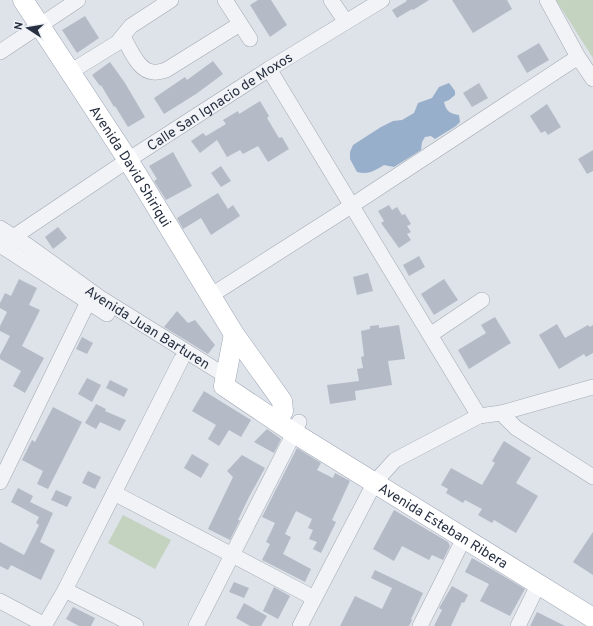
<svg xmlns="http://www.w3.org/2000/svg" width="593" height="626" viewBox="0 0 593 626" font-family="Overpass,sans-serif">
<rect width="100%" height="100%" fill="#dee2e9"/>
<g fill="#c4d3bf">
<path d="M556,0H593V58Z"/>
<path d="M123,515L171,540L155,569L108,543Z"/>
</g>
<path fill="#98afcb" d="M449,83L455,91V95L449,100L444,102C446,111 450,114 459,115L460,122L456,126L435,139L431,136L425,137L422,142L421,150L394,167L384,165C374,171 368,175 357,172L350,159V152L353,145L381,127L393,121L402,120L414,113L418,103L432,98L439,87Z"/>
<g fill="#b5bbc6">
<path d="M258,0H271L287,25L270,37L250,5Z"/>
<path d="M406,0H429L413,10L412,9L397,18L392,10L407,1Z"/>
<path d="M452,0H507L512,9L473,33Z"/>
<path d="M85,16L99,38L77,53L62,30Z"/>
<path d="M539,43L549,60L527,73L517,56Z"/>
<path d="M213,61L223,74L196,94L164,114L154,98L185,77L187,80Z"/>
<path d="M110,62L125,83L145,117L128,127L115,106L114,107L101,85L100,86L92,75Z"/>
<path d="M479,83L488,98L472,107L463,93Z"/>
<path d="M260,101L269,116L267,118L279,138L282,137L289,149L268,162L258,146L243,154L240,150L227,157L217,140L200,153L191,141L203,133L206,136L226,124L223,120L238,111L239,114Z"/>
<path d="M547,104L561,127L548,135L545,131L541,133L530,116Z"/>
<path d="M593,150V171L587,174L578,159Z"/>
<path d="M173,152L192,186L166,200L154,181L157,179L149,166Z"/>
<path d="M221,166L231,181L221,187L211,173Z"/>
<path d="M218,193L228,209L233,205L240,216L211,235L201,218L183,229L177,218Z"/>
<path d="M389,205L392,210L397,207L402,215L405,214L411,224L407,226L411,232L407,234L411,240L399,248L381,223L384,221L378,211Z"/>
<path d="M58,227L67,238L53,249L45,237Z"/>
<path d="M419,256L425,267L409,276L403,265Z"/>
<path d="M368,273L373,291L357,295L353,277Z"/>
<path d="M19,279L37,288L29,305L40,310L22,346L44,358L25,393L13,386L21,371L0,359V355L10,336L0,331V326L7,312L0,308V303L5,293L11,296Z"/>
<path d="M444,279L458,300L434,315L421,294Z"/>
<path d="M177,311L188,323L195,320L215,345L208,354L164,327Z"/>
<path d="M495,317L511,343L469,369L458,350L486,333L481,325Z"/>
<path d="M557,324L565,338L588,325L590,327L593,325V353L586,357L584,354L559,369L539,335Z"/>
<path d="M379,325V328L399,325L405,359L388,361L392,385L355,391L356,400L330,404L327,385L359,381L357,369L363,368L361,357L364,356L361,331L370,329V326Z"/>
<path d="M82,337L93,343L87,354L76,349Z"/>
<path d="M87,378L101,385L92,402L78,394Z"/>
<path d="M110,380L128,389L124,397L106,388Z"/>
<path d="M204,391L251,420L241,437L229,430L219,446L208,439L216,425L192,411Z"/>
<path d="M96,404L106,409L105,411L126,420L120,431L100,422L96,429L85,423Z"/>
<path d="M53,407L82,422L48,489L37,484L43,471L22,460L32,440L35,442Z"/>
<path d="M267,429L281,439L274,453L254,442Z"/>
<path d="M504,441L531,458L516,483L538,496L516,533L494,520L492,523L478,515L482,509L465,500L463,503L446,493L448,489L441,485L451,468L482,485L495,463L492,461Z"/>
<path d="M297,448L321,463L317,470L333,478L335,473L350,481L332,520L336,522L321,553L313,549L317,542L309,539L313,530L308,528L312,519L296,511L285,534L291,537L283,554L311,569L305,582L262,560L270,544L266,542L275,523L262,517Z"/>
<path d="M192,454L209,464L201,478L184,468Z"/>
<path d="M242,455L265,468L249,497L238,520H240L230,540L208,529L233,477L227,471Z"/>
<path d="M88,471L101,477L95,489L82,483Z"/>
<path d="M18,488L33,496L30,502L53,513L40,542L55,550L41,580L11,565L8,570L0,566V542L24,555L39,525L36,523L39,517L11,502Z"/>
<path d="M56,490L72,497L67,507L51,500Z"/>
<path d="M394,510L448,542L450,546L443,560L432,555L429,560L402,546L394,561L373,549Z"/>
<path d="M593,532V575L573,562Z"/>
<path d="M472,558L495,571L525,589L510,616L480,601L489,584L465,572Z"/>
<path d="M375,570L423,593L411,619L412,620L409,626H340L355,596L382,609L392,588L371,578Z"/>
<path d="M234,582L249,588L244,598L229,592Z"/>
<path d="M452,586L468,595L464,603L462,602L451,626H434L442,610L439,608Z"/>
<path d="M274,587L290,596L278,619L263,611Z"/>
<path d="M244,603L267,616L261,626H250L236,618Z"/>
<path d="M73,607L95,618L91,626H79L66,619Z"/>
<path d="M537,612L565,626H530Z"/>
</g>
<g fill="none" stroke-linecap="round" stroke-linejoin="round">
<defs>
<g id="minor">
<path d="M225,0L250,39"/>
<path d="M331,0L346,22"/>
<path d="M547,0L578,57L593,79"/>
<path d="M123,37C130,48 138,71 153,72C157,73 162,71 166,70L240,24"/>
<path d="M0,52L78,0"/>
<path d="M269,69L479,416"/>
<path d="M70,72L117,43L131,26L171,0"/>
<path id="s1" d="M0,228L27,245L99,297L226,376"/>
<path d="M0,245L107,314"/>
<path id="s2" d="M0,246L128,160L269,69L382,0"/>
<path d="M210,296L351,206L578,57"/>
<path d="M430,335L482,300"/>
<path d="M501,413L516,428L593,477"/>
<path d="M0,482L88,302"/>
<path d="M114,493L314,598"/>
<path d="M65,590L136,626"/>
<path d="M0,601L45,625"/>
<path d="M44,626L65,590L181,360"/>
<path d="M196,626L294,433L299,422"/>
<path d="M300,626L375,482L395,460L479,416L501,413L593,387"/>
<path d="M420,626L464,538"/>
<path d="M518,626L538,585"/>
</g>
<g id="major">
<path id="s3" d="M23,0L128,160L234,334L282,401L283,411L277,421"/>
<path id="s4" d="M234,334L224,386L294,433L593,618"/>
</g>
</defs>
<use href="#minor" stroke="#a3a9b3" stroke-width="16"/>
<use href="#major" stroke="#9da6b5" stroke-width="21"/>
<use href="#minor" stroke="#f1f3f7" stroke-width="15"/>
<use href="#major" stroke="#fff" stroke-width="20"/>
</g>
<g text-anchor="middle" stroke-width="3" stroke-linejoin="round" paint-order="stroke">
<g font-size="14" fill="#273040" stroke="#eef1f6">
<text dy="5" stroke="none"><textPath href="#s2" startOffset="263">Calle San Ignacio de Moxos</textPath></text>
<text dy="5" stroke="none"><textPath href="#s3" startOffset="198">Avenida David Shiriqui</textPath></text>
<text dy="5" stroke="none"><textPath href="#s1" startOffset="178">Avenida Juan Barturen</textPath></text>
<text dy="5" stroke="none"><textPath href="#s4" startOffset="313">Avenida Esteban Ribera</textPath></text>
</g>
</g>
<g transform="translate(28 28) rotate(282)" stroke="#eef1f6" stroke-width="3" paint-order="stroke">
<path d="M0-3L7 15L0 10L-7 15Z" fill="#273040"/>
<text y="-6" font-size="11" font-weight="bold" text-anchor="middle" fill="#273040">N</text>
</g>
</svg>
